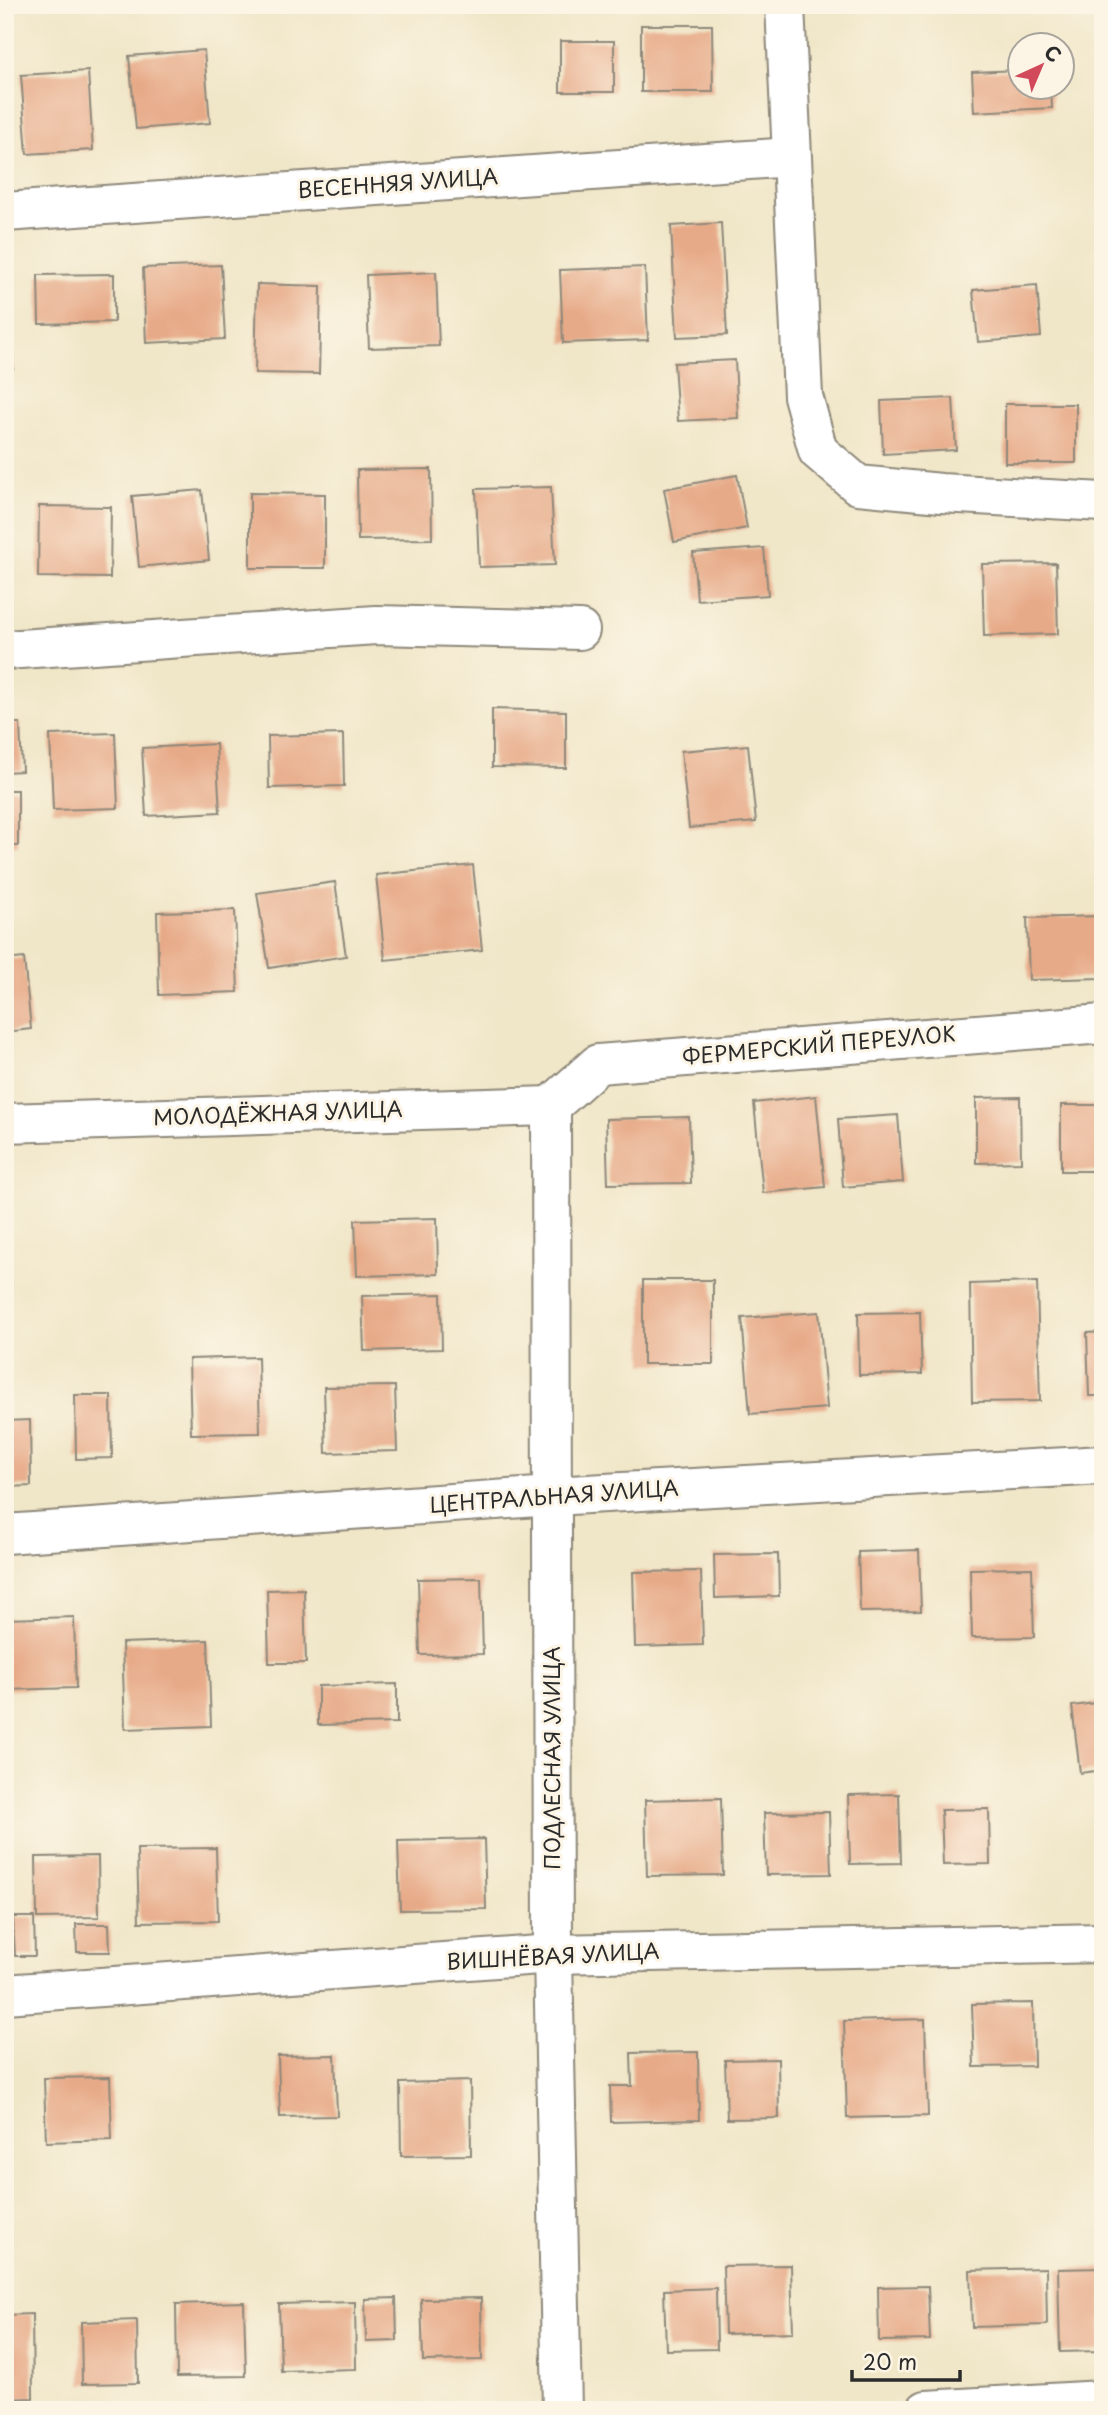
<svg xmlns="http://www.w3.org/2000/svg" width="1108" height="2415" viewBox="0 0 1108 2415" font-family="'Playpen Sans',sans-serif">
<rect width="100%" height="100%" fill="#fcf5e5"/>
<filter id="ink" filterUnits="userSpaceOnUse"><feTurbulence type="fractalNoise" baseFrequency=".0143" numOctaves="2"/><feDisplacementMap in="SourceGraphic" scale="14" xChannelSelector="R" yChannelSelector="G"/><feConvolveMatrix kernelMatrix="1 2 1 2 8 2 1 2 1" color-interpolation-filters="sRGB"/></filter>
<filter id="wash" filterUnits="userSpaceOnUse"><feTurbulence type="fractalNoise" baseFrequency=".00686" numOctaves="4" result="noise"/><feDisplacementMap in="SourceGraphic" scale="28" xChannelSelector="R" yChannelSelector="G"/><feGaussianBlur stdDeviation="1.57" result="paint"/><feColorMatrix in="noise" values="0 0 0 0 0 0 0 0 0 0 0 0 0 0 0 0 0 1.4 0 .05"/><feComposite in="paint" operator="in"/></filter>
<g filter="url(#wash)">
<rect width="100%" height="100%" fill="#f0e6c8"/>
<g id="blocks">
<g fill="#e7aa88">
<path d="M641,25H712L713,92H641Z"/>
<rect x="560" y="41" width="54" height="51"/>
<path d="M204,50L210,123L136,129L129,56Z"/>
<path d="M1020,70V88H1051L1052,108L974,112L972,72Z"/>
<path d="M88,71L93,150L27,154L21,75Z"/>
<path d="M5,103H7L9,143H5Z"/>
<path d="M721,223L727,335L677,337L671,226Z"/>
<path d="M221,265L225,339L146,343L143,268Z"/>
<path d="M645,267L648,340L563,343L560,270Z"/>
<path d="M436,272L439,346L369,348L366,275Z"/>
<path d="M114,274V322L39,324L38,275Z"/>
<path d="M257,284L321,286L319,374L255,373Z"/>
<path d="M1037,285L1041,337L978,342L973,290Z"/>
<path d="M5,305H11L13,369H5Z"/>
<path d="M735,360L738,418L678,421L674,363Z"/>
<path d="M953,398L956,450L883,454L881,401Z"/>
<rect x="1005" y="404" width="71" height="59"/>
<path d="M431,469L432,539L358,540L357,470Z"/>
<path d="M737,475L747,528L674,542L664,489Z"/>
<path d="M551,487L555,565L479,567L476,489Z"/>
<path d="M202,490L209,560L139,567L132,496Z"/>
<path d="M250,493L325,494V568H250Z"/>
<path d="M39,506L111,507L110,578L38,577Z"/>
<path d="M764,548L768,595L697,600L693,553Z"/>
<path d="M1056,563L1058,634L984,636L982,564Z"/>
<path d="M492,709L566,711V768L492,767Z"/>
<path d="M5,723H20L22,771L5,772Z"/>
<path d="M115,733L118,808L53,810L50,735Z"/>
<path d="M343,734L344,786L269,788L268,736Z"/>
<path d="M216,744L220,812L146,816L142,748Z"/>
<path d="M748,745L756,822L689,828L681,751Z"/>
<rect x="5" y="790" width="13" height="56"/>
<path d="M473,865L482,950L385,960L376,875Z"/>
<path d="M335,882L346,956L269,968L257,893Z"/>
<path d="M235,910L238,992L159,995L157,912Z"/>
<path d="M1099,916L1101,978L1029,980L1027,918Z"/>
<path d="M24,958L31,1029L5,1032V960Z"/>
<path d="M816,1096L825,1187L763,1193L754,1103Z"/>
<path d="M1020,1097L1021,1162L976,1163V1098Z"/>
<rect x="1061" y="1105" width="42" height="66"/>
<path d="M898,1115L903,1182L843,1187L838,1119Z"/>
<path d="M689,1117L691,1183L608,1184L606,1119Z"/>
<path d="M437,1218L438,1274L357,1276L355,1220Z"/>
<rect x="643" y="1280" width="70" height="84"/>
<path d="M1037,1282L1040,1401L972,1402L970,1284Z"/>
<path d="M441,1294L442,1349L364,1351L362,1296Z"/>
<path d="M819,1312L827,1408L750,1414L742,1318Z"/>
<path d="M920,1312L922,1374L859,1375L858,1313Z"/>
<path d="M1103,1332V1396H1089L1087,1333Z"/>
<path d="M258,1357L260,1433L191,1434L189,1359Z"/>
<path d="M395,1386L397,1451L326,1453L324,1387Z"/>
<path d="M75,1395H111L112,1458L76,1459Z"/>
<path d="M30,1420L31,1486L5,1487V1421Z"/>
<path d="M919,1550L921,1611L860,1612L858,1552Z"/>
<path d="M778,1554L779,1596L715,1598L714,1555Z"/>
<path d="M1032,1568L1034,1637L972,1638L970,1569Z"/>
<path d="M701,1571L703,1645L635,1647L633,1572Z"/>
<path d="M481,1578L483,1654L420,1655L418,1579Z"/>
<path d="M304,1589L306,1663H269L267,1590Z"/>
<path d="M74,1617L76,1688L5,1690V1619Z"/>
<path d="M208,1640L211,1726L125,1729L122,1643Z"/>
<path d="M397,1684V1723L318,1725V1686Z"/>
<path d="M1103,1702V1770L1080,1773L1072,1706Z"/>
<path d="M899,1794L901,1863L850,1864L848,1795Z"/>
<path d="M721,1798L723,1875L647,1876L645,1800Z"/>
<path d="M989,1809L990,1864L943,1865L941,1810Z"/>
<path d="M829,1812L831,1874L766,1875L764,1813Z"/>
<path d="M484,1839L486,1909L400,1910L398,1841Z"/>
<path d="M216,1848L218,1921L139,1922L137,1849Z"/>
<path d="M98,1856L99,1917L37,1918L36,1857Z"/>
<path d="M13,1917H34L35,1956H15Z"/>
<path d="M76,1924H109L110,1952H77Z"/>
<path d="M1033,2003L1034,2066L974,2067L972,2004Z"/>
<path d="M925,2019L928,2116L847,2118L844,2021Z"/>
<path d="M698,2052L699,2120L611,2122L610,2086H632L631,2053Z"/>
<path d="M335,2055L337,2116L280,2117L278,2056Z"/>
<path d="M778,2059L779,2118L727,2119L725,2060Z"/>
<path d="M110,2077L112,2140L46,2142L44,2078Z"/>
<path d="M470,2081L471,2155L401,2156L400,2083Z"/>
<path d="M791,2265L793,2332L725,2334L723,2266Z"/>
<path d="M1046,2268L1047,2325L972,2327L970,2270Z"/>
<path d="M1103,2268L1101,2351L1060,2352L1058,2269Z"/>
<path d="M928,2286L930,2340L879,2341L878,2287Z"/>
<path d="M716,2288L717,2349L666,2350L664,2290Z"/>
<path d="M396,2298L397,2341L366,2342L365,2299Z"/>
<path d="M481,2298L482,2360L423,2361L421,2299Z"/>
<path d="M244,2302L246,2376L177,2377L176,2304Z"/>
<path d="M355,2302L356,2369L281,2371L279,2304Z"/>
<path d="M32,2314L33,2398L5,2399V2315Z"/>
<path d="M137,2320L138,2383L82,2384L81,2322Z"/>
</g>
</g>
</g>
<g filter="url(#ink)">
<use href="#blocks" fill-opacity="0" stroke="#8e887a" stroke-width="2"/>
<g fill="none" stroke-linecap="round" stroke-linejoin="round">
<defs>
<g id="minor">
<path d="M785,5L803,396L818,451L858,485L941,493L1103,502"/>
<path d="M5,212L791,157"/>
<path d="M5,650L376,625L580,630"/>
<path d="M551,1106L553,1954L562,2410"/>
<path d="M551,1106L598,1064L1103,1024"/>
<path d="M5,1123L551,1106"/>
<path d="M5,1534L552,1496L1103,1465"/>
<path d="M5,1994L553,1954L1103,1943"/>
<path d="M926,2410L1103,2400"/>
</g>
</defs>
<use href="#minor" stroke="#8e887a" stroke-width="42"/>
<use href="#minor" stroke="#fff" stroke-width="38"/>
</g>
</g>
<g text-anchor="middle" stroke-width="6" stroke-linejoin="round" paint-order="stroke">
<g font-size="21" fill="#2b2b2b" stroke="#fcf5e5">
<text transform="translate(398 184) rotate(-4)" y="7">ВЕСЕННЯЯ УЛИЦА</text>
<text transform="translate(819 1046) rotate(-5)" y="7">ФЕРМЕРСКИЙ ПЕРЕУЛОК</text>
<text transform="translate(278 1114) rotate(-2)" y="7">МОЛОДЁЖНАЯ УЛИЦА</text>
<text transform="translate(554 1497) rotate(-4)" y="7">ЦЕНТРАЛЬНАЯ УЛИЦА</text>
<text transform="translate(553 1758) rotate(-90)" y="7">ПОДЛЕСНАЯ УЛИЦА</text>
<text transform="translate(553 1957) rotate(-3)" y="7">ВИШНЁВАЯ УЛИЦА</text>
</g>
</g>
<rect width="1108" height="2415" fill="none" stroke="#fcf5e5" stroke-width="28"/>
<g transform="translate(1041 66) rotate(44)"><circle r="33" fill="#fcf5e5" stroke="#a8a49b" stroke-width="2"/>
<path d="M0-5L12 26L0 18L-12 26Z" fill="#d1495b"/>
<text y="-10" font-size="19" font-weight="bold" text-anchor="middle" fill="#2b2b2b">С</text>
</g>
<path d="M852 2370v10h108v-10" fill="none" stroke="#2b2b2b" stroke-width="3.5"/>
<text x="863" y="2370" font-size="21" fill="#2b2b2b" stroke="#fcf5e5" stroke-width="5" paint-order="stroke">20 m</text>
</svg>
